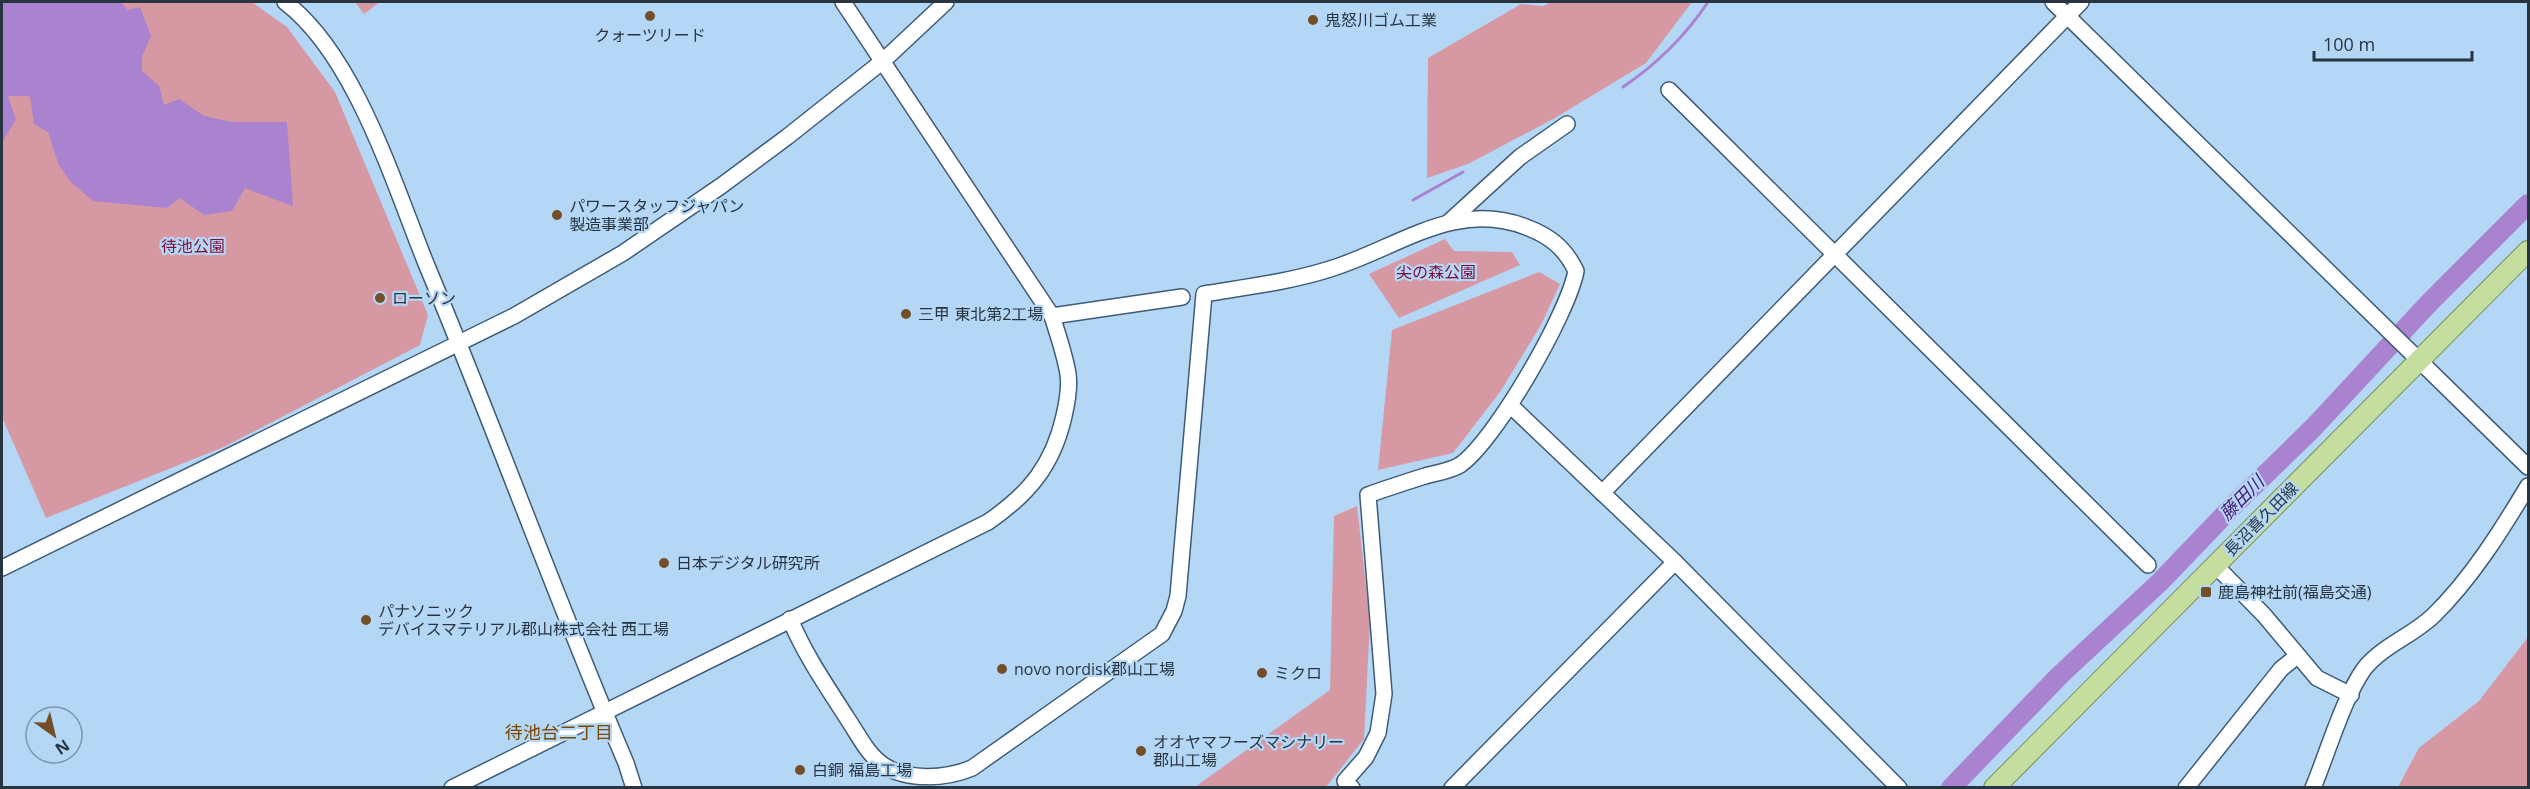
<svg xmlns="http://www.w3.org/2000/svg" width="2530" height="789" viewBox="0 0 2530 789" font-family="'Open Sans','Noto Sans JP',sans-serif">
<rect width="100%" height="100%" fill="#b5d7f6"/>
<g fill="#d699a4">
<path d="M2,2H252L287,27L335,92L428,315L420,345L224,447L46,518L2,417Z"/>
<path d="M355,2H380L364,14Z"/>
<path d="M1551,2H1692L1646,63L1555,118L1468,164L1427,178L1428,58L1521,4L1543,6Z"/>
<path d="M1445,239L1454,251L1512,252L1520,265L1399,318L1369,274Z"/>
<path d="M1539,272L1560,284L1541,325L1500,392L1453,453L1378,470L1392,330Z"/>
<path d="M1357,506L1370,622L1364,739L1326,787H1195L1330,690L1334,516Z"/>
<path d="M2528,637V787H2398L2419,748L2479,701Z"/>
</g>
<path fill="#a983cf" d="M2,2H120L128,10L140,7L151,36L142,57V71L159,86L164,105L179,99L204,116L232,122H287L293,206L245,188L232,211L204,215L180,198L167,208L93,201L69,180L58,163L48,132L34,124L30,96H8L16,119L2,143Z"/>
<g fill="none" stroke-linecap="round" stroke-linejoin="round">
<g stroke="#a983cf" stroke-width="3">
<path d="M1623,87C1657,64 1686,35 1708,2"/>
<path d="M1413,200L1463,172"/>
</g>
<path stroke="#a983cf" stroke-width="20" d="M1951,788L2060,675L2160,582L2228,511L2314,427L2429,303L2528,204"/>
<defs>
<g id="minor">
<path d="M285,2C356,56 394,185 427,266C496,431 556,599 626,763L634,788"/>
<path d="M2053,2L2528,467"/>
<path d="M1669,90L2148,565"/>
<path d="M1449,222L1520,157L1567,124"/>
<path d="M1052,316L1182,297"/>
<path d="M1510,405L1675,562L1899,788"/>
<path d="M1602,493L2081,2"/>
<path d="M2215,565L2264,615L2317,678L2351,695"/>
<path d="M2,568L514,316L623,253L721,186L787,137L883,61L946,2"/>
<path d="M790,619C805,655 826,685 847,718C858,734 867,754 883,765C907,781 946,779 972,768L1162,634L1174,611L1178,596L1204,294C1246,287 1289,282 1330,269C1396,249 1455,199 1526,227C1550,236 1565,248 1576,271C1568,314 1495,441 1460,465C1450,471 1436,473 1425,476C1406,482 1387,488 1368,495L1384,694L1378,733L1366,757L1345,781L1352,788"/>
<path d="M452,788L988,522C1029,494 1053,465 1064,416C1067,403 1070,387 1068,374C1065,355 1058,335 1052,316L843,2"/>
<path d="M1452,788L1675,562"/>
<path d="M2186,788L2281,669L2297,656"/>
<path d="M2313,788C2327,754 2344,697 2364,669C2382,646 2412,636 2433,616C2471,579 2501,531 2528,486"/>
</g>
<path id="major" d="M1994,788L2528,251"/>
</defs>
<use href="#minor" stroke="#3e5c77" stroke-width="18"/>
<use href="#major" stroke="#769355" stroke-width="22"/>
<use href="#minor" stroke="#fff" stroke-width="15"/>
<use href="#major" stroke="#c6dda0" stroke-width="20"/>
</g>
<g fill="#724f28" stroke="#b5d7f6" stroke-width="2">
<circle cx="650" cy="16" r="6"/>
<circle cx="1313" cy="20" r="6"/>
<circle cx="557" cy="215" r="6"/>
<circle cx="380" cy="298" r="6"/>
<circle cx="906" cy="314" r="6"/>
<circle cx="664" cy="563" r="6"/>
<rect x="2200" y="586" width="12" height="12" rx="3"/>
<circle cx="366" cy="620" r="6"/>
<circle cx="1002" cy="669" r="6"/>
<circle cx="1262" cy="673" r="6"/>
<circle cx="1141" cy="751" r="6"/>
<circle cx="800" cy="770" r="6"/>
</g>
<g text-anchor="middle" stroke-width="4.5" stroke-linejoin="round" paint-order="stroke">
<g font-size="16" fill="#283541" stroke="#b5d7f6" text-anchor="start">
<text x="1325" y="26">鬼怒川ゴム工業</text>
<text x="650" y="41" text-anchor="middle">クォーツリード</text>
<text x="569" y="212">パワースタッフジャパン<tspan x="569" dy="18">製造事業部</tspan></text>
<text x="392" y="304">ローソン</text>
<text x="918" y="320">三甲 東北第2工場</text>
<text x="676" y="569">日本デジタル研究所</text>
<text x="2218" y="598">鹿島神社前(福島交通)</text>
<text x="378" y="617">パナソニック<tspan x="378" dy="18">デバイスマテリアル郡山株式会社 西工場</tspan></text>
<text x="1014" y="675">novo nordisk郡山工場</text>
<text x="1274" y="679">ミクロ</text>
<text x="1153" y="748">オオヤマフーズマシナリー<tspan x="1153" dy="18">郡山工場</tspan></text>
<text x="812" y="776">白銅 福島工場</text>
</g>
<g font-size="16" fill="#7d0b37" stroke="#b5d7f6">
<text x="193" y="252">待池公園</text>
<text x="1436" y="278">尖の森公園</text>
</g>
<g font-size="16" fill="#283541" stroke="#b5d7f6">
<text transform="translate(2261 519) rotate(-45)" y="6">長沼喜久田線</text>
</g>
<g font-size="18" font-style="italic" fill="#4b1771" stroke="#b5d7f6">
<text transform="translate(2242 498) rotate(-45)" y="6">藤田川</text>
</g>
<g font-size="18" fill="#7b4901" stroke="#b5d7f6">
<text x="559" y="739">待池台二丁目</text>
</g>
</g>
<rect width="2530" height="789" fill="none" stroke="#283541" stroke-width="6"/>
<g transform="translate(54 735) rotate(146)"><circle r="28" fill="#b5d7f6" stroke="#7d96ae" stroke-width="1.5"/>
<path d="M0-4.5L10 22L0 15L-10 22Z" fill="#724f28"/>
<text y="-9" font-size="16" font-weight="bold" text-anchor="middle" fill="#283541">N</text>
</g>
<path d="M2314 51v9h158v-9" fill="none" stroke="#283541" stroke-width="3"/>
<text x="2323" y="51" font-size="18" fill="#283541" stroke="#b5d7f6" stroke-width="4.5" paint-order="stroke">100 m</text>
</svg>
